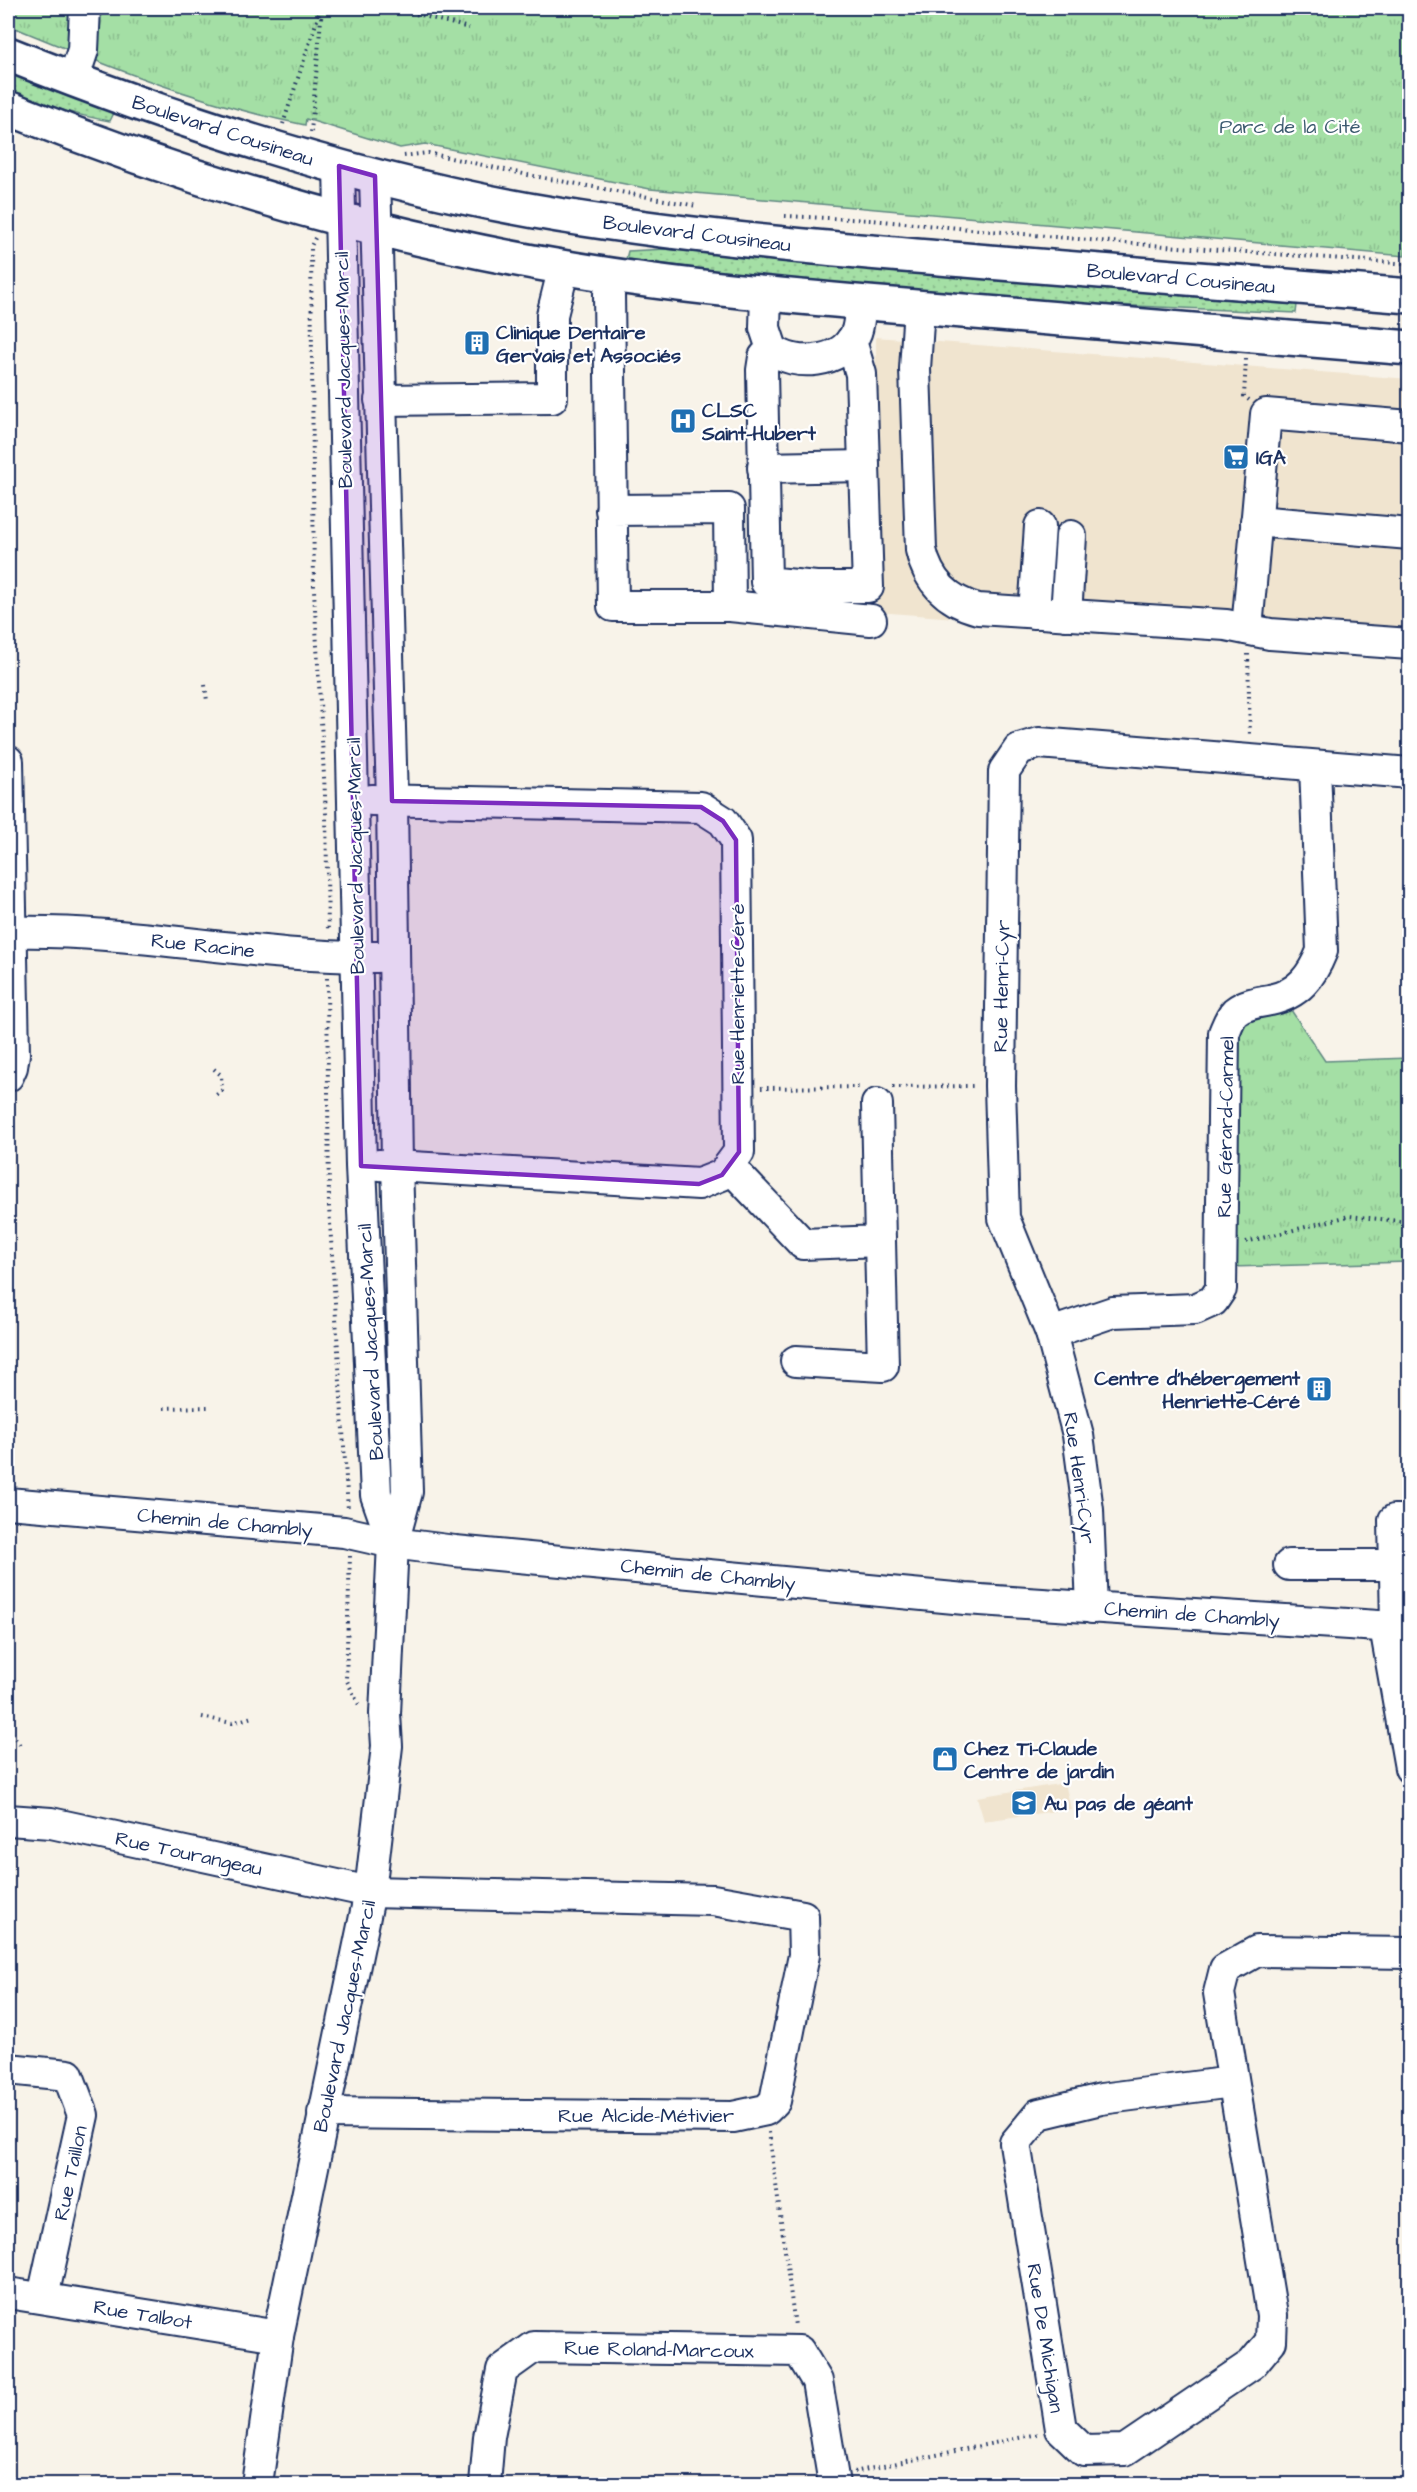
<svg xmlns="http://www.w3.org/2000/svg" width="1417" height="2492" viewBox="0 0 1417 2492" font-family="'Architects Daughter',sans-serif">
<defs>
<pattern id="grass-dots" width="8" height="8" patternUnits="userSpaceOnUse" patternTransform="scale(1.5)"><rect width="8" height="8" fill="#a4dfa5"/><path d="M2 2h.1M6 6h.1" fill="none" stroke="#8dc090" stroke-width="1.8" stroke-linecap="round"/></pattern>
<pattern id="park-tufts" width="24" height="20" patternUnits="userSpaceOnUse" patternTransform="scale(1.5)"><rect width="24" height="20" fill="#a4dfa5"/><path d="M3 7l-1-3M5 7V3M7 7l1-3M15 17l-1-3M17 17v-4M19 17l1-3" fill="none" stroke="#8dc090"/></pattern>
</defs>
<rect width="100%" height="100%" fill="#f8f3e9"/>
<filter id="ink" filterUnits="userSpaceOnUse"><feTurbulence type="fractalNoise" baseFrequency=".0167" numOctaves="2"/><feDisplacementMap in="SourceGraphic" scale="12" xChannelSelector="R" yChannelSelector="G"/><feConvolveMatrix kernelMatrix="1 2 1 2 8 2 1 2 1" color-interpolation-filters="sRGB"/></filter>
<g filter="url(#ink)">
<g fill="#f0e4cf">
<path d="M876,337L1409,379V652L877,612Z"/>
<path d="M1065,1783L1071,1809L984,1821L977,1797Z"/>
</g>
<g fill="url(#grass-dots)" stroke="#608782" stroke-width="1.5">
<path d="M8,73L114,113L110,121C72,115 43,104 8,89Z"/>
<path d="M666,249L793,263L1297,305L1296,313L1089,304L773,278L626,259L628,251Z"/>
</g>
<g fill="url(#park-tufts)" stroke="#608782" stroke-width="1.5">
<path d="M8,8H1409L1410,200L1405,256L650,189L425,144L400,148L306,119L305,125C199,104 107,66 8,25Z"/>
<path d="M1285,1001L1325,1061L1409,1058V1262L1230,1267L1237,1016Z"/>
</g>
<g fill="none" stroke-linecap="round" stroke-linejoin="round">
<defs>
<g id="minor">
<path d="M73,80L83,50L85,8"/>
<path d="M339,166L361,1166L376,1495L393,1543"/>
<path d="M611,275L609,294L613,606H730L729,509L611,510"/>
<path d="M766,294L765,328L772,349C795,368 841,363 855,335C860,326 859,313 861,302"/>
<path d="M919,307L915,369L921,550C928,581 947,601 978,609L1226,625L1270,634L1410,644"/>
<path d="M772,349L764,357L762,370L766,582L816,587H868L861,374L851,341"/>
<path d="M380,400L552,398V315L564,267"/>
<path d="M763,468L864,466"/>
<path d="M1256,521L1410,534"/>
<path d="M730,606L871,620"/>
<path d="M1034,613L1040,526"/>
<path d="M1066,615L1071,536"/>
<path d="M1247,629L1266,414L1410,426"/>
<path d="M8,761L14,1054L12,1067L8,1076"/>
<path d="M372,800L701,807L723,821L736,840L739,1152L722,1175L699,1184L379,1165"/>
<path d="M12,932C134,929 255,958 377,957"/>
<path d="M729,1166L803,1244L880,1241L877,1104"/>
<path d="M1051,1333L1113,1312L1195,1309L1213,1301L1221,1289L1224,1033C1227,1026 1230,1017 1235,1012C1245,1004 1258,1002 1270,1000C1299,994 1312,976 1322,951L1315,766"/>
<path d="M796,1361L883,1366L880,1241"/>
<path d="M8,1503L344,1532L393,1543L455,1551L965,1599L1410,1628"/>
<path d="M1289,1565H1395"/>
<path d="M1092,1608L1088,1510L1078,1435L1051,1333L1004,1218L1000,1086L1004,771L1019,749L1039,743L1410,773"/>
<path d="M1385,1627L1410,1768"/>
<path d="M1396,1627L1394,1520H1410"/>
<path d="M8,1820L51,1823L370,1892L713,1900L803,1916L804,1955L775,2101L766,2110L733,2117L323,2113"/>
<path d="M8,2069L68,2075L83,2115L43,2297"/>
<path d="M1232,2082L1101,2099L1039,2114L1015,2143L1061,2429L1084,2451L1125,2450L1252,2364L1271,2341L1272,2315L1219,1993L1225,1969L1257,1951L1410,1953"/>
<path d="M8,2293L278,2336"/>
<path d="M257,2484L278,2336L370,1892L387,1746L385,1714L393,1543L407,1492L397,1165L392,801L375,176"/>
<path d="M485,2484L489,2437L502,2370L534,2347L799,2351L817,2381L834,2484"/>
</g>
<g id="major">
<path d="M8,54C185,125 369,184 558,215C705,239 853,251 1001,263C1137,274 1273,285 1410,296"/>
<path d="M8,108C189,181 380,237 573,269C698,290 825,299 951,310C1104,323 1257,336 1410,348"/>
</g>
</defs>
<use href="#minor" stroke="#1b2f5e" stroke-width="34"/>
<use href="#major" stroke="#1b2f5e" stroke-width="38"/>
<g stroke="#1b2f5e" stroke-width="4" stroke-dasharray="1.5 4.5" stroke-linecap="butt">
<path d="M393,8L469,28"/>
<path d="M283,124L319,14"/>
<path d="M311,132L322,8"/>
<path d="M404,156L428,153L528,175L697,206"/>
<path d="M785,216L871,220L1111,242L1410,264"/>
<path d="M315,238L311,246L314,590L326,814L328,931"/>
<path d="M1246,359L1244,396L1249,400"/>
<path d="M1248,654L1250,737"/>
<path d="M205,685L207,701"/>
<path d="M327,978L329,1207L348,1510"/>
<path d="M214,1069L221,1075L222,1090L215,1096"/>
<path d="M893,1087L975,1086"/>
<path d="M761,1088L861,1087"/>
<path d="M1246,1242L1349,1216L1410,1222"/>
<path d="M164,1408L209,1407"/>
<path d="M350,1556L346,1679L359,1705L361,1706"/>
<path d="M202,1717L232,1723L252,1717"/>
<path d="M8,1729L20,1745"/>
<path d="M769,2132L795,2326"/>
<path d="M854,2472L1038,2434"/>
</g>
<use href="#minor" stroke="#fff" stroke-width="30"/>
<use href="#major" stroke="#fff" stroke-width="33"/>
</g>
</g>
<path fill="#7b2cbf" fill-opacity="0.2" stroke="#7b2cbf" stroke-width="4.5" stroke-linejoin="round" d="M339,166L375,176L392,801L701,807L723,821L736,840L739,1152L722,1175L699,1184L361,1166Z"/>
<defs>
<symbol id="building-square" viewBox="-11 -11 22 22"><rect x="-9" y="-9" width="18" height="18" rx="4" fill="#1f6fb2" stroke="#fff"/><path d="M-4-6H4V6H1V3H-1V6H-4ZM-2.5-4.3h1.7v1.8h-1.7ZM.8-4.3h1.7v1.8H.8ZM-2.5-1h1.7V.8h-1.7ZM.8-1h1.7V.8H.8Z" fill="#fff"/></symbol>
<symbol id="hospital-square" viewBox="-11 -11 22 22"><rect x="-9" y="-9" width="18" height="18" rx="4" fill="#1f6fb2" stroke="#fff"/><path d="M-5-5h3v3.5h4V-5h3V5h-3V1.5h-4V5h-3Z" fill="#fff"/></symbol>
<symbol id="supermarket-square" viewBox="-11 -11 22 22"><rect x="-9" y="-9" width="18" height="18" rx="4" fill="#1f6fb2" stroke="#fff"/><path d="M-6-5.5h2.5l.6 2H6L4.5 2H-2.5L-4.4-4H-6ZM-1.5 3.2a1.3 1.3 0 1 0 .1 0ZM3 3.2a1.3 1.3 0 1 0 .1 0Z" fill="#fff"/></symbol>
<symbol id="shop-square" viewBox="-11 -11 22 22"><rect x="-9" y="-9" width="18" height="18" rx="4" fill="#1f6fb2" stroke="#fff"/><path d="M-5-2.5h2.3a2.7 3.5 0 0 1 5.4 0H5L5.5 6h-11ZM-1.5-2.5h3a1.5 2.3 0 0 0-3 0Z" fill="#fff"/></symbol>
<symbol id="school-square" viewBox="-11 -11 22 22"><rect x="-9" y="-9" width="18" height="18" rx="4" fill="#1f6fb2" stroke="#fff"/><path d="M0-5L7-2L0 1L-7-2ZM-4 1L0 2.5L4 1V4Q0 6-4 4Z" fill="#fff"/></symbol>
</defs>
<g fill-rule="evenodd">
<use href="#building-square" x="462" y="328" width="30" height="30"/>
<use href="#hospital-square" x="668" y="406" width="30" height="30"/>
<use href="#supermarket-square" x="1221" y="442" width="30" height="30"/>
<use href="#building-square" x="1304" y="1374" width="30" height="30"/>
<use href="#shop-square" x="930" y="1744" width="30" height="30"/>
<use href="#school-square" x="1009" y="1788" width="30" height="30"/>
</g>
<g text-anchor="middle" stroke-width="4.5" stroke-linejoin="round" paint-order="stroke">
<g font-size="20" fill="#3d5b70" stroke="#fff">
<text x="1290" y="133">Parc de la Cité</text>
</g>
<g font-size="20" fill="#1b2f5e" stroke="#fff">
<text transform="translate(223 130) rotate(18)" y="7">Boulevard Cousineau</text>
<text transform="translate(697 233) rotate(7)" y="7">Boulevard Cousineau</text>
<text transform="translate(1181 278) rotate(5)" y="7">Boulevard Cousineau</text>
<text transform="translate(343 370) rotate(-91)" y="7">Boulevard Jacques-Marcil</text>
<text transform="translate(355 856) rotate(-91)" y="7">Boulevard Jacques-Marcil</text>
<text transform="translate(203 945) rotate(6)" y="7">Rue Racine</text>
<text transform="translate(1001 986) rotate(-89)" y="7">Rue Henri-Cyr</text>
<text transform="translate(737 994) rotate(-90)" y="7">Rue Henriette-Céré</text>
<text transform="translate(1225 1127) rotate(-89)" y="7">Rue Gérard-Carmel</text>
<text transform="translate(370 1342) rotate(-93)" y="7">Boulevard Jacques-Marcil</text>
<text transform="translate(1080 1478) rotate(82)" y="7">Rue Henri-Cyr</text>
<text transform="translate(225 1522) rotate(5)" y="7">Chemin de Chambly</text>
<text transform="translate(708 1574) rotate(6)" y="7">Chemin de Chambly</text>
<text transform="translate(1192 1614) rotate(4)" y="7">Chemin de Chambly</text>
<text transform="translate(189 1853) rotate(12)" y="7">Rue Tourangeau</text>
<text transform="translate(344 2016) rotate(-78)" y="7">Boulevard Jacques-Marcil</text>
<text x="646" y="2122">Rue Alcide-Métivier</text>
<text transform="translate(70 2173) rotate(-78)" y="7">Rue Taillon</text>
<text transform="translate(143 2314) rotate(9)" y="7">Rue Talbot</text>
<text transform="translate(1046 2338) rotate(81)" y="7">Rue De Michigan</text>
<text transform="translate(659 2349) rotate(1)" y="7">Rue Roland-Marcoux</text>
</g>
<g font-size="20" font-weight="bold" fill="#1b2f5e" stroke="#fff" text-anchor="start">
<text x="496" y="339">Clinique Dentaire<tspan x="496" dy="23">Gervais et Associés</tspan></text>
<text x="702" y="417">CLSC<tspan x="702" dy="23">Saint-Hubert</tspan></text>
<text x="1256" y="464">IGA</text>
<text x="1300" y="1385" text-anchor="end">Centre d'hébergement<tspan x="1300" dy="23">Henriette-Céré</tspan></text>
<text x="964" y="1755">Chez Ti-Claude<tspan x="964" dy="23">Centre de jardin</tspan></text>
<text x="1044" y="1810">Au pas de géant</text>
</g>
</g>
<rect width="1417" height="2492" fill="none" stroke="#fff" stroke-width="30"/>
<rect x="15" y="15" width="1387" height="2462" fill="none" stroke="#1b2f5e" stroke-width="2" filter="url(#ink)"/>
</svg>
